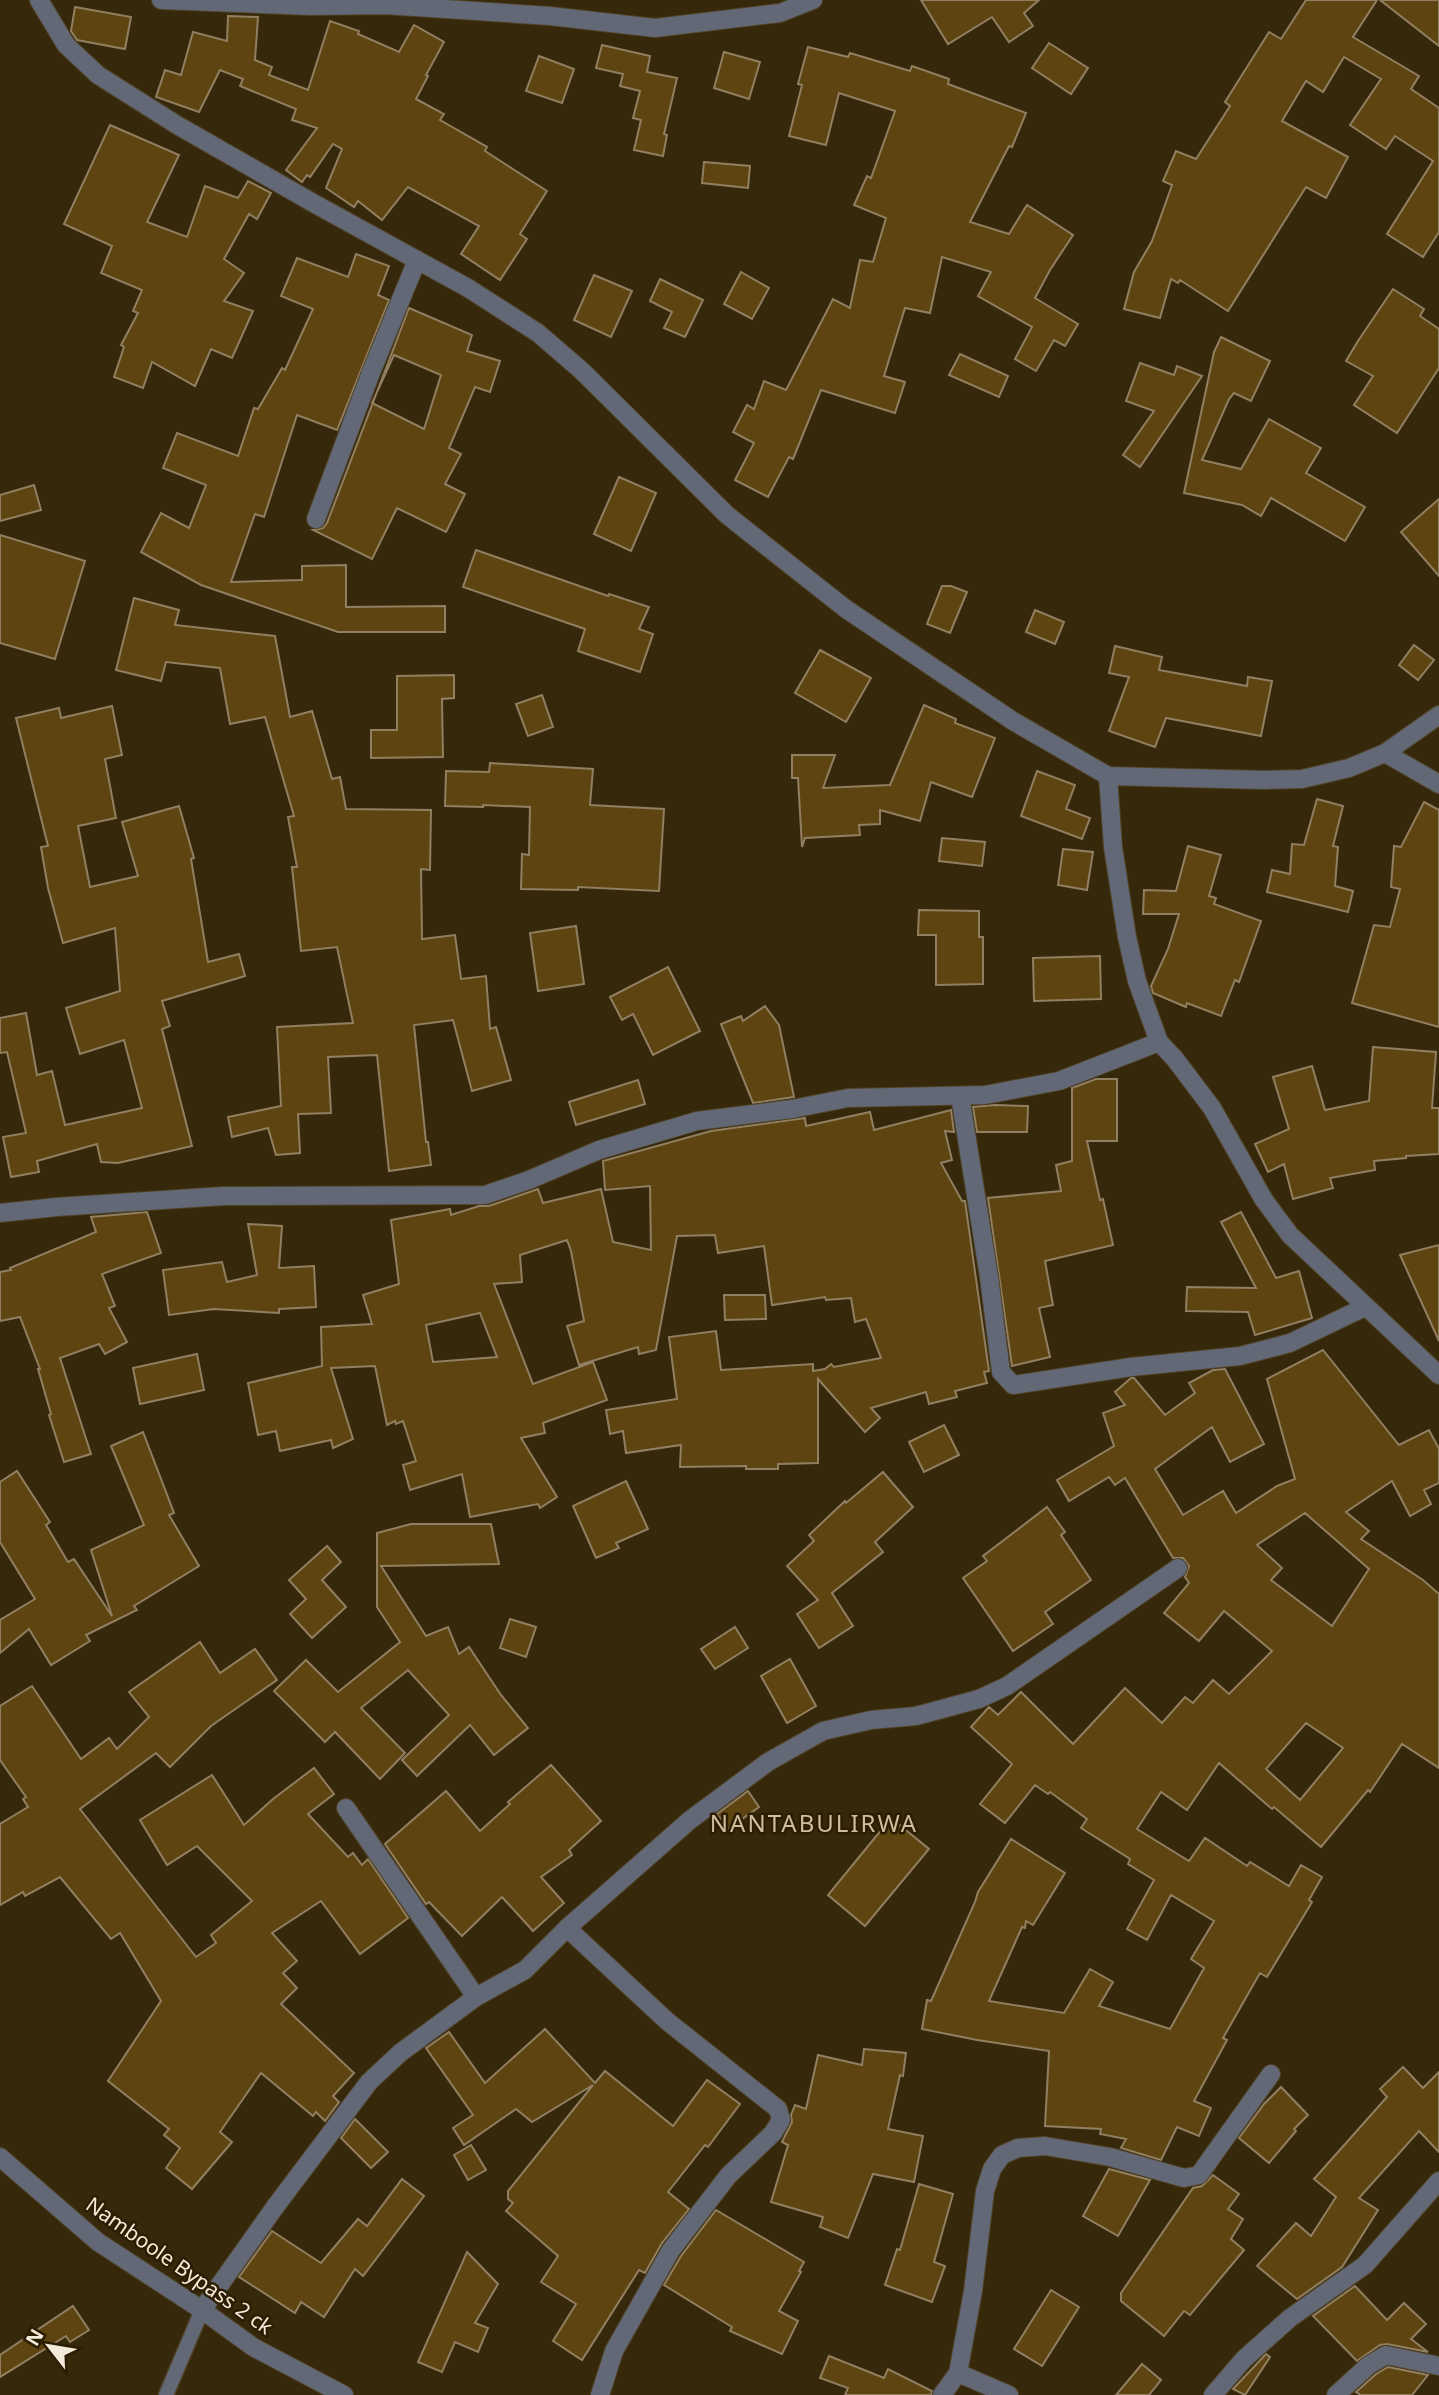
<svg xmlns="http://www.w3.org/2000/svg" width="1439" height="2395" viewBox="0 0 1439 2395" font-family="'Noto Sans',sans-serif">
<rect width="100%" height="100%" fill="#36280b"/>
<g fill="#5e4410" stroke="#907f61" stroke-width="2" fill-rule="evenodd">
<path d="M921,0H1039L1024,13L1033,26L1009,42L992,17L948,44Z"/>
<path d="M1306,0H1377L1353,37L1419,76L1411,89L1439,108V232L1423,257L1387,234L1433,161L1395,136L1386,149L1350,125L1381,79L1344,57L1323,92L1306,81L1282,121L1348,157L1326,198L1306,187L1228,311L1180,280L1178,283L1171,279L1160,318L1124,309L1134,272L1152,241L1172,185L1163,181L1176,151L1196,159L1230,106L1225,102L1269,32L1281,39Z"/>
<path d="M1380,0H1439V46Z"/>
<path d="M75,7L131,17L125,49L77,40L71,31Z"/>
<path d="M228,16L258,17L255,60L272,67L269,75L308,90L330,21L359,31L358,34L399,52L414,25L444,42L426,75L428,76L416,99L444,114L440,120L487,147L485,151L547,191L520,234L527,239L500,280L461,254L479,226L408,187L382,220L358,201L354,207L326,188L342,149L333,144L310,177L307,175L302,182L286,170L317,128L292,120L296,109L240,86L243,79L220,70L199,112L156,97L165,70L181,75L193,32L227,41Z"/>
<path d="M1049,43L1088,68L1071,94L1032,68Z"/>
<path d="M602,45L650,56L647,72L677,78L664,134L667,135L663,156L634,150L641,120L633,118L640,91L620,86L623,74L596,68Z"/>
<path d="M808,47L848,57L850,53L910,71L912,66L949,79L948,84L1026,113L1012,147L1009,146L970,222L1009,234L1027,205L1073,235L1050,270L1035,298L1078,324L1065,346L1054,340L1036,371L1015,359L1032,327L978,296L991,272L942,257L930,313L905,308L884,376L905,382L895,413L821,390L793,459L789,457L768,497L735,480L754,443L733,432L747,405L754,409L764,381L786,390L833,299L850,308L860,260L873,262L886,218L854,205L867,176L871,178L895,111L839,93L826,145L789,136L802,85L798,84Z"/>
<path d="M724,52L760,62L749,99L714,88Z"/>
<path d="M539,56L574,69L562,103L526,91Z"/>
<path d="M110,125L179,155L147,222L187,237L205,186L238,198L248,181L271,193L257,219L249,214L224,259L244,273L224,301L253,311L232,358L211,349L195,386L152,362L143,388L114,377L124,347L121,345L138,313L133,311L142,290L101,273L112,246L64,224Z"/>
<path d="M704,162L750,166L748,188L702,183Z"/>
<path d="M356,254L389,266L378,295L389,300L337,430L297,415L264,517L255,514L231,582L302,580V566L346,565V607L445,606V632H338L201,585L141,552L161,513L189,528L206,485L163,468L177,433L238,456L254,408L258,409L282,368L285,370L313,309L281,296L297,258L348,277Z"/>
<path d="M741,272L769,288L752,319L724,304Z"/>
<path d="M594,275L632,291L611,337L574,320Z"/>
<path d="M660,279L703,300L685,337L664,328L672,312L650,301Z"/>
<path d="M1393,289L1424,309L1420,316L1439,329V368L1397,433L1354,405L1373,376L1346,361L1358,341Z"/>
<path d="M409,308L472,335L467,351L500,361L490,392L475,387L449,448L461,454L445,484L465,494L446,532L397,508L372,559L313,530L323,528L327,523ZM394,355L441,375L424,429L372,403Z"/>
<path d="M1221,337L1270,361L1251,401L1234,393L1229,399L1202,460L1241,469L1269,419L1321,448L1306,473L1365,507L1345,541L1271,498L1261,516L1242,505L1184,493L1214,352Z"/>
<path d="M960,354L1008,376L999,397L949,375Z"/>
<path d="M1140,363L1174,375L1177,366L1202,376L1140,467L1123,455L1154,411L1126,401Z"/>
<path d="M619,477L656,493L631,551L594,534Z"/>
<path d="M34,485L41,510L0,521V495Z"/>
<path d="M1439,499V576L1401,532Z"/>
<path d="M0,535L85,561L55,659L0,643Z"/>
<path d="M476,550L608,596L609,594L649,607L639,629L653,634L640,672L578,651L585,629L463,587Z"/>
<path d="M942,586H951L967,592L950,633L927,624Z"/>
<path d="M134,598L179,610L175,625L275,636L290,717L312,711L332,779L340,777L346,809L431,810L430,870L421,869L422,939L455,935L461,979L486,976L490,1029L496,1027L511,1080L472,1091L453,1020L414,1025L426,1142H428L431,1165L389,1171L377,1055L328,1057L331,1113L298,1114L300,1153L276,1155L268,1128L232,1137L228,1117L281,1106L277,1027L353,1023L337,947L301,951L292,867H297L288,817L294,816L265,717L230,724L220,668L166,662L161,681L116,670Z"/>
<path d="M1035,610L1064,622L1055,644L1026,632Z"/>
<path d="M1414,645L1434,660L1418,680L1399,665Z"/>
<path d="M1115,646L1162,657L1159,670L1247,686L1248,677L1272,681L1261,736L1166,718L1155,747L1109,731L1129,677L1109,673Z"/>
<path d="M820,650L871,678L846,722L795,693Z"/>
<path d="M454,675V698L442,699L443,757L371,758V730H397V676Z"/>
<path d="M542,695L553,727L528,736L516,704Z"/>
<path d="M924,705L956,719L955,723L995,738L972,797L931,782L920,821L880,810V824L859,825L860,835L805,838L802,847L798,778H792V755H835L823,788L890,785Z"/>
<path d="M112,706L122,755L105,759L116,818L78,826L90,887L138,876L122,822L179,806L194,858L191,859L208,962L239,954L245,976L162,1001L170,1026L162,1029L192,1146L118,1163L101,1162L97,1144L37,1161L39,1172L11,1177L3,1137L26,1133L7,1052L0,1053V1018L26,1013L37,1075L52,1071L65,1125L142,1108L124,1040L80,1054L66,1008L120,991L115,928L63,943L48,888L41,847L48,846L16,718L59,708L61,718Z"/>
<path d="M490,763L593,769L590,805L664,809L659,891L578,887V890L521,889L522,854L529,855L530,807L483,805V807L445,806L446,771L489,772Z"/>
<path d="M1037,771L1075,785L1066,809L1090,818L1082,839L1021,816Z"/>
<path d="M1317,799L1343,806L1333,846L1338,847L1335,886L1353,891L1348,912L1267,892L1272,870L1290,874L1292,844L1304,845Z"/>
<path d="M1424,802L1439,810V1027L1352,1003L1374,925L1390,927L1400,889L1391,887L1394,846L1401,847Z"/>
<path d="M942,838L985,842L982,866L939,861Z"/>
<path d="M1188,846L1221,855L1209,896L1216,898L1214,904L1261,921L1239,982L1235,980L1221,1016L1187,1003L1186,1007L1153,993L1151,986L1168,949L1179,914H1143L1144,890L1176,891Z"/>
<path d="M1063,849L1093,852L1087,890L1058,885Z"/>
<path d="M919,910L979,911V937H983V984L936,985V935H918Z"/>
<path d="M576,926L584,984L538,991L530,933Z"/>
<path d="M1100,956L1101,999L1034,1001L1033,958Z"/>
<path d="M668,967L700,1031L653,1055L633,1014L622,1020L610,997Z"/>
<path d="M765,1006L779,1025L794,1097L753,1103L721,1024L741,1016L743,1021Z"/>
<path d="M1373,1047L1436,1052L1432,1108H1439V1154L1406,1156V1158L1374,1161L1375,1170L1330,1178L1333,1188L1293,1199L1284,1164L1268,1172L1255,1144L1289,1129L1273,1077L1312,1066L1325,1110L1369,1101Z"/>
<path d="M1096,1079H1117V1141H1087L1100,1200L1103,1199L1113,1245L1045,1261L1053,1305L1039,1308L1050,1357L1012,1366L988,1198L1061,1191L1056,1165L1072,1161V1088Z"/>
<path d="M638,1080L645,1104L576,1125L569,1102Z"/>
<path d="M995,1105L1028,1106L1027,1132H977L973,1107Z"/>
<path d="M951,1110L954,1132L945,1131L952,1160L941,1163L962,1201H965L989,1371L984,1372L987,1383L955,1391L957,1397L929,1404L926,1392L871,1408L880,1418L865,1432L818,1379V1463L778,1464V1469H746V1466L680,1467L681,1445L626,1453L623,1431L610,1434L606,1410L677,1399L669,1337L716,1331L721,1370L813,1364V1371L825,1369L831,1364L834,1367L881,1358L866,1319L855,1322L851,1298L826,1300L825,1297L772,1305L764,1246L718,1253L715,1235L677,1236L656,1350L639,1354L638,1347L579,1365L567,1326L584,1321L571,1251L567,1240L520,1255L522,1282L494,1284L533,1384L593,1362L607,1400L543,1423L545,1433L521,1438L557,1497L540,1508L538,1504L470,1517L462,1474L410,1490L403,1465L416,1461L403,1421L396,1424L395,1421L387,1425L375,1366L331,1368L353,1439L333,1448L331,1440L280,1451L276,1431L258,1435L248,1383L322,1366L321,1327L372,1324L363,1295L399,1284L391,1220L450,1209L451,1215L479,1206H489L538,1189L543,1203L601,1189L613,1242L651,1250L650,1186L605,1190L603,1161L711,1131L805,1118L806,1126L870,1112L874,1130ZM480,1313L497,1357L433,1362L426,1325Z"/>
<path d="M147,1212L161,1253L102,1274L115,1306L109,1308L127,1342L105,1354L99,1344L60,1358L91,1454L64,1462L49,1415L51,1414L38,1369H40L20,1317L0,1321V1272L11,1270L10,1268L96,1232L91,1217Z"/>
<path d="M1241,1212L1276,1278L1299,1271L1312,1318L1255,1335L1248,1312L1186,1311L1187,1287L1256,1288L1221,1222Z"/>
<path d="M248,1224L282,1226L279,1268L314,1266L316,1307L279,1309V1313L214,1309L169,1315L163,1270L222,1262L227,1282L257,1275Z"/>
<path d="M1439,1245V1341L1400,1255Z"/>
<path d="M724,1295H765L766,1319L725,1320Z"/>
<path d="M1323,1350L1399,1445L1429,1430L1439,1449V1483L1424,1490L1431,1504L1410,1516L1392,1481L1346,1512L1369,1531L1361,1539L1423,1580L1439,1594V1768L1402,1744L1370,1792L1368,1790L1321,1847L1274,1807L1272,1809L1219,1763L1187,1810L1161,1792L1137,1829L1189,1861L1205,1838L1247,1866L1250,1862L1289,1886L1301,1865L1322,1877L1309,1900L1312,1902L1267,1977L1260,1973L1223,2038L1227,2040L1194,2101L1211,2108L1199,2136L1177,2127L1161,2160L1121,2148L1126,2139L1100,2134L1101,2129L1045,2126L1049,2051L977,2040L922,2029L927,2000L931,2001L975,1902L978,1892L1011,1839L1065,1873L1033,1925L1026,1921L1025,1928L1022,1927L989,2001L1064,2013L1090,1969L1113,1982L1099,2006L1170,2029L1204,1968L1191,1959L1214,1921L1171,1895L1147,1940L1127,1929L1154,1880L1128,1864L1130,1859L1081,1828L1087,1819L1050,1792L1048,1794L1035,1785L1005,1823L980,1804L1012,1764L971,1727L989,1707L998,1715L1021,1692L1073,1744L1125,1688L1162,1723L1185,1697L1193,1703L1213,1680L1229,1694L1272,1651L1224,1611L1199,1641L1164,1613L1189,1583L1185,1577L1189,1566L1183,1558H1173L1125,1478L1115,1485L1109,1477L1069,1501L1057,1480L1114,1446L1103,1413L1125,1405L1115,1392L1131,1378H1134L1165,1415L1195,1393L1189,1383L1213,1370L1225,1369L1264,1444L1230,1462L1212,1427L1155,1469L1183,1515L1223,1491L1236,1513L1277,1486L1295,1479L1267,1379ZM1305,1513L1369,1569L1332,1626L1271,1580L1282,1568L1257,1545ZM1306,1723L1343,1748L1300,1800L1266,1769Z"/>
<path d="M197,1354L204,1390L140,1404L133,1368Z"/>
<path d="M944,1425L959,1455L924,1472L909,1442Z"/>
<path d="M143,1432L174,1513L169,1515L199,1566L134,1606L137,1610L86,1635L90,1641L51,1665L29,1629L0,1653V1620L35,1599L0,1542V1482L17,1471L50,1522L46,1525L68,1562L74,1559L112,1616L91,1550L144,1525L111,1446Z"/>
<path d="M883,1472L913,1507L875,1542L883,1552L832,1593L853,1626L819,1648L797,1614L818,1600L787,1566L814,1541L809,1535L845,1501L846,1503Z"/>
<path d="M626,1481L648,1529L616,1543L619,1548L596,1558L573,1506Z"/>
<path d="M1047,1507L1065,1532L1061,1535L1091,1580L1045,1612L1053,1624L1013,1651L963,1578L987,1561L983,1556Z"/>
<path d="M411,1524H491L499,1564L381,1566L426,1636L448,1627L459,1654L469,1647L501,1695L528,1728L494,1755L470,1725L417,1776L402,1760L449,1715L408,1670L361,1708L405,1753L380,1779L335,1732L325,1742L274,1691L306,1660L338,1692L400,1642L377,1607V1533Z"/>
<path d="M327,1546L341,1562L322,1580L346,1607L312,1638L290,1614L306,1599L289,1580Z"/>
<path d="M510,1619L536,1627L526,1657L500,1648Z"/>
<path d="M735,1627L748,1648L715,1669L701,1649Z"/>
<path d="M200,1642L220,1673L255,1649L277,1680L211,1726L170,1767L156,1753L80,1809L196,1957L216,1943L211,1935L252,1901L197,1846L167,1865L140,1820L212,1775L244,1825L273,1799L314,1768L334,1794L308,1814L348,1857L353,1853L362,1865L368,1859L408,1918L360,1954L321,1901L272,1933L297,1961L283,1973L297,1988L281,2004L354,2073L333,2096L339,2102L325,2121L316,2112L313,2116L261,2073L220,2132L232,2142L192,2189L166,2168L180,2148L164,2135L169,2129L108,2081L161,2001L120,1933L111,1939L60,1877L25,1896L23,1892L0,1905V1824L28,1807L23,1799L26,1797L0,1760V1706L32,1686L81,1759L109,1738L117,1749L149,1717L129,1692Z"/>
<path d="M790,1659L816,1706L787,1723L761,1676Z"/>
<path d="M551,1765L601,1821L569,1850L572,1855L541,1877L564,1903L533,1931L502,1897L462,1936L429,1902L426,1904L385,1844L446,1791L480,1831L510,1804L508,1802Z"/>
<path d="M748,1791L759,1807L728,1829L717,1814Z"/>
<path d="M891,1818L929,1849L865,1926L828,1895Z"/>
<path d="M545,2029L595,2083L605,2071L673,2126L707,2080L740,2104L708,2147L705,2145L668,2192L689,2209L662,2243L645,2273L639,2270L582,2360L553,2341L576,2304L541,2282L558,2256L506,2211L513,2203L508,2199V2191L593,2085L532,2122L516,2109L464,2145L453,2128L473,2115L426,2048L449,2032L485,2083Z"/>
<path d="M864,2049L906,2053L903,2076L900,2075L888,2129L923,2136L914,2182L873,2174L848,2238L820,2227L823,2217L771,2202L788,2145L782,2142L792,2122L791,2115L795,2105L806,2109L818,2055L862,2065Z"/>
<path d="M1403,2067L1423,2088L1439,2072V2152L1419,2131L1359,2198L1378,2210L1342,2267L1297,2299L1257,2266L1296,2223L1311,2236L1336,2197L1314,2179L1387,2097L1380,2089Z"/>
<path d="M1281,2087L1308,2115L1294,2129L1296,2131L1269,2163L1239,2138L1264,2104Z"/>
<path d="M355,2119L388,2152L371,2168L341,2138Z"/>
<path d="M471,2145L486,2170L468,2180L454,2155Z"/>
<path d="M1109,2169L1150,2180L1118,2236L1083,2216Z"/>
<path d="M1213,2175L1239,2194L1228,2209L1243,2219L1231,2239L1244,2250L1190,2315L1184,2311L1164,2336L1121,2301V2293L1193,2188L1202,2186Z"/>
<path d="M402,2179L424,2196L363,2276L355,2269L324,2317L301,2302L295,2313L239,2277L272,2231L321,2263L358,2219L367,2226Z"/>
<path d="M919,2184L953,2194L934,2262L945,2266L932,2302L885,2285L897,2249L900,2250Z"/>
<path d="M716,2210L804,2262L799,2271L801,2272L779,2311L798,2321L782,2354L730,2331L732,2327L664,2285L681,2256Z"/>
<path d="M467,2252L498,2284L475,2323L488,2328L478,2352L455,2342L442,2372L418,2362Z"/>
<path d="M1355,2286L1387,2320L1404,2303L1426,2324L1411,2339L1428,2352L1387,2344L1380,2345L1357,2361L1313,2316Z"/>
<path d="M1051,2290L1079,2307L1042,2366L1014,2349Z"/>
<path d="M73,2306L89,2330L70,2342L66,2336L0,2377V2355Z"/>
<path d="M1266,2354L1270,2357L1245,2395L1233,2389Z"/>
<path d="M829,2356L884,2378L888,2369L932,2391L931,2395H845L848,2388L820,2378Z"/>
<path d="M1142,2364L1161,2380L1149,2395H1116Z"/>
<path d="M1388,2367L1428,2375L1412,2395H1361L1356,2392L1376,2374Z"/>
</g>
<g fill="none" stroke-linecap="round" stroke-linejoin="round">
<defs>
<path id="service" d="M166,2395L202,2310"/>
<g id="minor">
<path d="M39,0L66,45L98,75L177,125L315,204L468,288L538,333L582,371L727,515L846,609L1013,721L1108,776L1264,780L1302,779L1349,768L1385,753L1439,715"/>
<path d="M161,0L310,6L385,5L550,16L655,28L780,13L813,0"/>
<path d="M316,519L370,375L417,260"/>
<path d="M1385,753L1439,784"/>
<path d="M1108,776L1113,847L1127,937L1137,981L1159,1042L1175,1059L1212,1108L1264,1200L1290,1235L1439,1375"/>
<path d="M960,1096L989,1277L1001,1372L1013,1385L1131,1367L1240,1356L1290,1343L1365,1307"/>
<path d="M0,1213L56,1207L224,1196L485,1195L529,1180L599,1150L697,1121L792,1109L848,1098L985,1095L1059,1081L1159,1042"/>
<path d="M346,1808L476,1997"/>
<path d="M567,1928L667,2021L778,2109L781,2120L773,2133L728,2176L671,2250L614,2351L600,2395"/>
<path d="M0,2157L98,2242L202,2310L253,2347L344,2395"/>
<path d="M202,2310L275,2207L369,2082L400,2053L476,1997L525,1970L567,1928L690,1820L768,1762L823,1731L871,1720L916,1716L979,1699L1007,1686L1178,1568"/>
<path d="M958,2373L1009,2395"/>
<path d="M942,2395L958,2373L973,2291L985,2191L992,2169L1002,2155L1018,2148L1045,2146L1110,2157L1184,2178L1199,2175L1271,2074"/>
<path d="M1213,2395L1244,2359L1290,2318L1365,2265L1439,2181"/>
<path d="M1336,2395L1369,2365L1386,2355L1439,2366"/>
</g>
</defs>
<use href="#service" stroke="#504328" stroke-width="17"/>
<use href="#minor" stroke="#504328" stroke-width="20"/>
<use href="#service" stroke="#626875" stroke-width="14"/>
<use href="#minor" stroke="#626875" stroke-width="18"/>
</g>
<g text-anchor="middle" stroke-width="5" stroke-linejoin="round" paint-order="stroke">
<g font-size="21" fill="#f3ead9" stroke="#2c1e02">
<text transform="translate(179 2266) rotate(35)" y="7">Namboole Bypass 2 ck</text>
</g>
<g font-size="24" letter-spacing="2" fill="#cfbd9d" stroke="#2c1e02">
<text x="814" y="1832">NANTABULIRWA</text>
</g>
</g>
<g transform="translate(49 2346) rotate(301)" stroke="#2c1e02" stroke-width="5" paint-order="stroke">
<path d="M0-5L12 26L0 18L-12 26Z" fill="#f3ead9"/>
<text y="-10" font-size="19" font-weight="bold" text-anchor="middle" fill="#f3ead9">N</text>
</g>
</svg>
